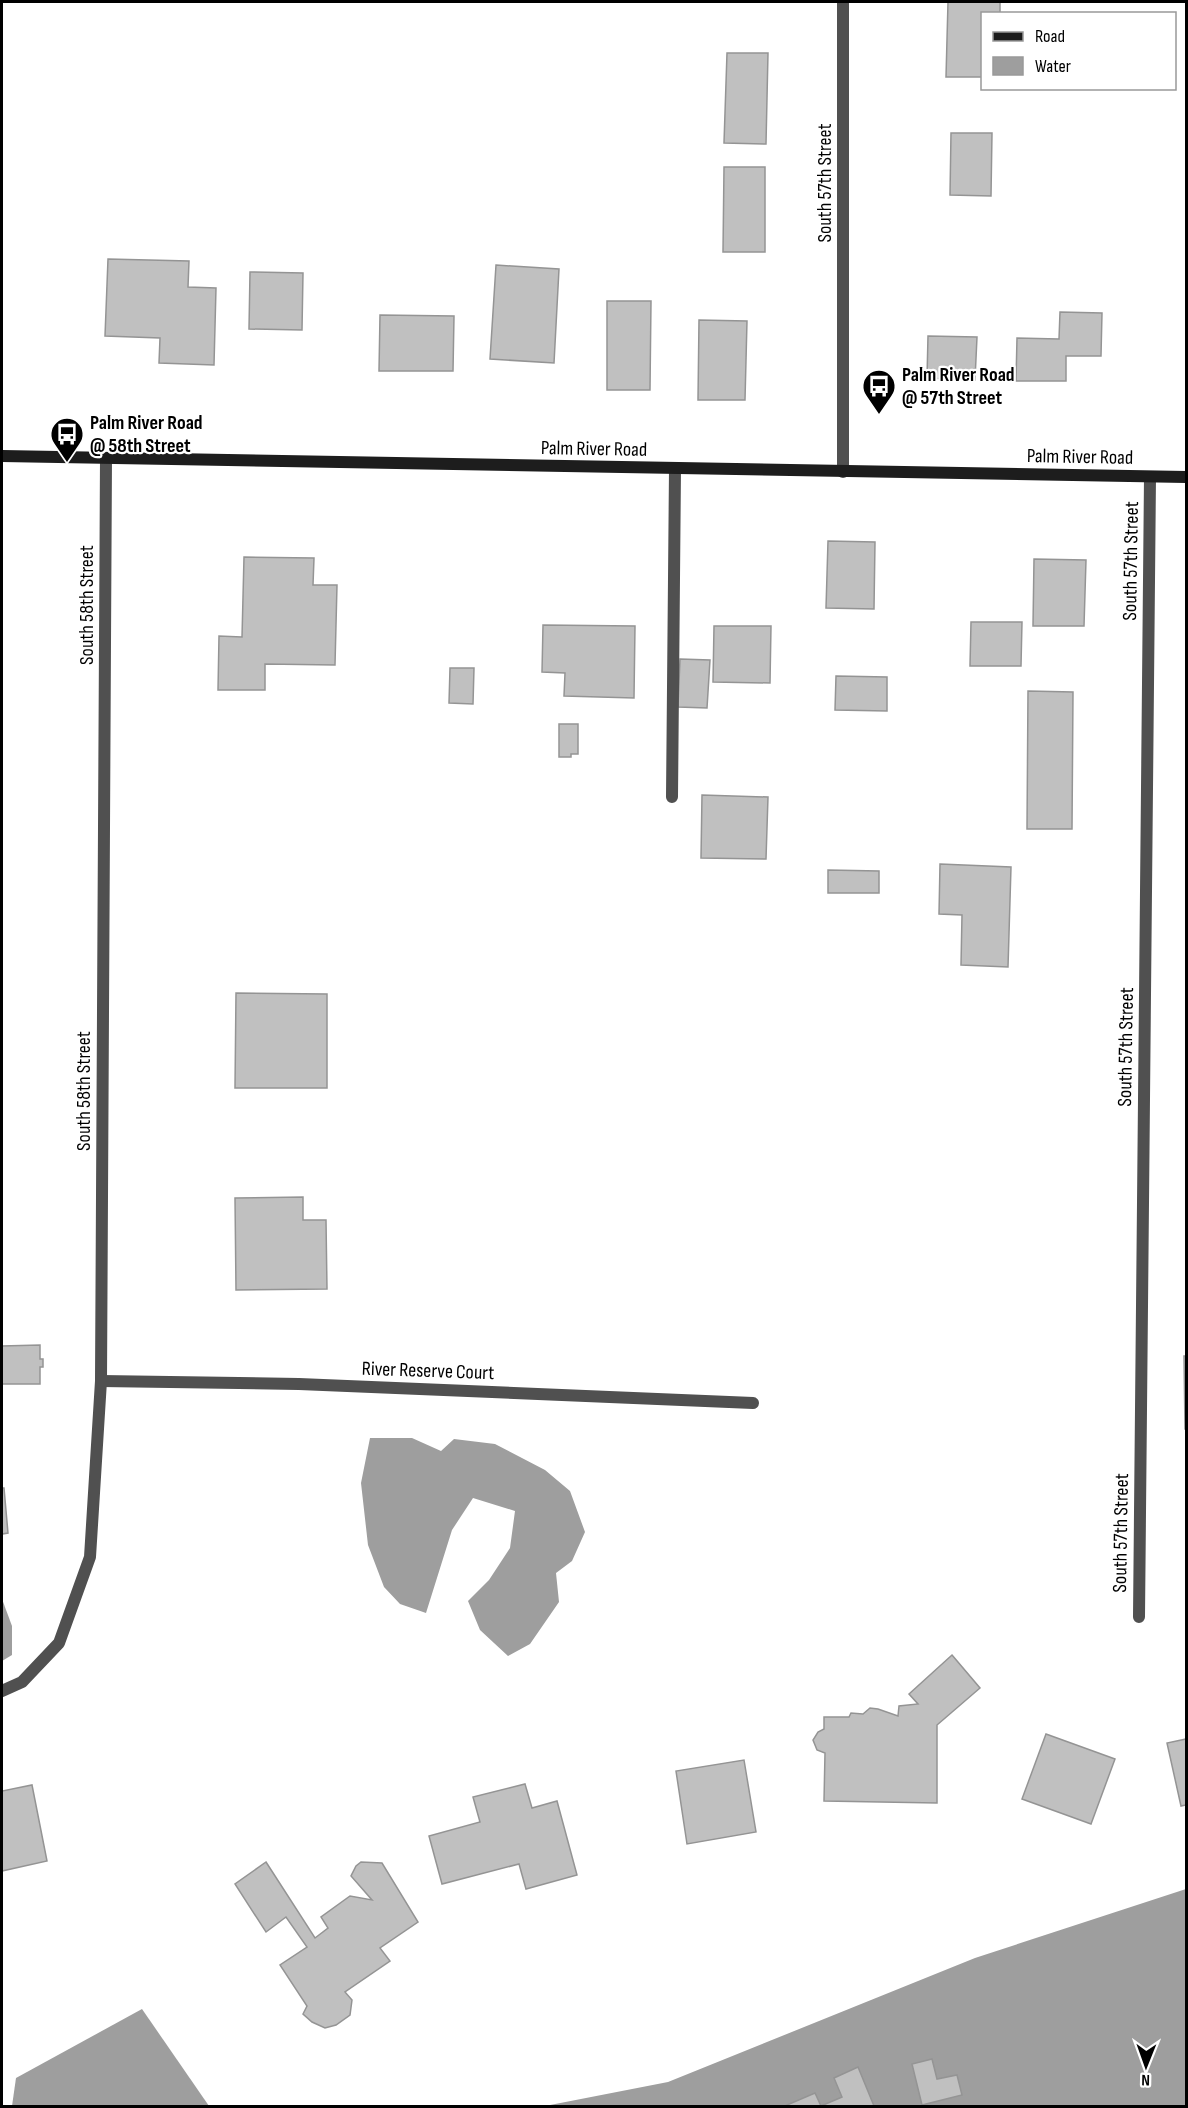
<svg xmlns="http://www.w3.org/2000/svg" width="1188" height="2108" viewBox="0 0 1188 2108" font-family="'Sofia Sans Condensed',sans-serif">
<rect width="100%" height="100%" fill="#fff"/>
<g fill="#9e9e9e">
<path d="M370,1438H412L441,1451L454,1439L495,1444L545,1470L570,1491L585,1532L572,1561L556,1573L559,1602L530,1644L508,1656L480,1630L468,1601L489,1580L510,1548L515,1511L473,1498L452,1530L426,1613L400,1604L384,1587L368,1545L361,1483Z"/>
<path d="M2,1599L12,1626V1655L2,1661Z"/>
<path d="M1186,1889V2106H545L668,2082L975,1958Z"/>
<path d="M142,2009L209,2106H12L16,2078Z"/>
</g>
<g fill="#c0c0c0" stroke="#949494" stroke-width="1.5">
<path d="M948,2H1000V14H982V77H946Z"/>
<path d="M727,53H768L766,144L724,143Z"/>
<path d="M951,133H992L991,196L950,195Z"/>
<path d="M724,167H765V252H723Z"/>
<path d="M108,259L189,261L188,287L216,288L214,365L159,363L160,338L105,336Z"/>
<path d="M496,265L559,269L554,363L490,359Z"/>
<path d="M250,272L303,273L302,330L249,329Z"/>
<path d="M607,301H651L650,390H607Z"/>
<path d="M1060,312L1102,313L1101,356H1066V381H1016L1017,338L1059,339Z"/>
<path d="M380,315L454,316L453,371H379Z"/>
<path d="M699,320L747,321L745,400H698Z"/>
<path d="M928,336L977,337L975,380L927,378Z"/>
<path d="M828,541L875,542L874,609L826,608Z"/>
<path d="M244,557L314,558L313,585H337L335,665L265,664V690H218L219,636L242,637Z"/>
<path d="M1034,559L1086,560L1084,626H1033Z"/>
<path d="M971,622H1022L1021,666H970Z"/>
<path d="M543,625L635,626L634,698L564,696L565,673L542,672Z"/>
<path d="M714,626H771L770,683L713,682Z"/>
<path d="M680,659L710,660L707,708L678,707Z"/>
<path d="M450,668H474L473,704L449,703Z"/>
<path d="M836,676L887,677V711L835,710Z"/>
<path d="M1028,691L1073,692L1072,829H1027Z"/>
<path d="M559,724H578V754H571V757H559Z"/>
<path d="M702,795L768,797L766,859L701,858Z"/>
<path d="M940,864L1011,867L1008,967L961,965L962,915L939,914Z"/>
<path d="M828,870L879,871V893H828Z"/>
<path d="M236,993L327,994V1088H235Z"/>
<path d="M303,1197V1220H326L327,1289L236,1290L235,1198Z"/>
<path d="M40,1345V1359H43V1367H40V1384H2V1346Z"/>
<path d="M1184,1356H1186V1429H1185Z"/>
<path d="M2,1488H4L8,1533L2,1534Z"/>
<path d="M952,1655L980,1688L937,1725V1803L824,1801L825,1753L817,1750L813,1740L818,1732L824,1729V1717H849L851,1713L863,1714L870,1708L878,1709L898,1716L899,1706L918,1704L909,1694Z"/>
<path d="M1046,1734L1115,1759L1091,1824L1022,1799Z"/>
<path d="M1186,1739V1805L1181,1806L1167,1743Z"/>
<path d="M744,1760L756,1832L687,1844L676,1771Z"/>
<path d="M525,1784L532,1808L557,1801L577,1875L526,1889L519,1864L442,1884L429,1836L480,1822L473,1797Z"/>
<path d="M32,1785L47,1861L2,1871V1791Z"/>
<path d="M266,1862L315,1938L328,1928L321,1917L350,1896L372,1900L351,1876L356,1866L361,1862L382,1863L418,1922L380,1948L390,1961L345,1992L352,2000L350,2015L336,2025L325,2028L312,2022L303,2014L307,2006L280,1965L307,1947L286,1917L266,1932L235,1884Z"/>
<path d="M932,2059L937,2079L957,2075L962,2095L922,2105L912,2064Z"/>
<path d="M858,2067L874,2106H788L787,2105L815,2093L821,2106L842,2097L834,2078Z"/>
</g>
<g fill="none" stroke-linecap="round" stroke-linejoin="round">
<path stroke="#505050" stroke-width="12" d="M672,797L675,469"/>
<g stroke="#505050" stroke-width="12">
<path d="M843,472V2"/>
<path d="M101,1381L299,1384L753,1403"/>
<path d="M1139,1617L1150,477"/>
<path d="M2,1691L22,1682L59,1643L90,1557L101,1381L106,458"/>
</g>
<path stroke="#1d1d1d" stroke-width="12" d="M2,456L1186,477"/>
</g>
<defs>
<symbol id="bus-pin" viewBox="-11 -11 22 30"><path d="M0 17L-7.5 6A9.5 9.5 0 1 1 7.5 6Z" fill="#000" stroke="#fff"/><path d="M-5-6H5V4H4V6H2V4H-2V6H-4V4H-5ZM-3.5-4V0h7V-4ZM-3.5 1.2v1.5H-2V1.2ZM2 1.2v1.5H3.5V1.2Z" fill="#fff"/></symbol>
</defs>
<g fill-rule="evenodd">
<use href="#bus-pin" x="860" y="367" width="38" height="52"/>
<use href="#bus-pin" x="48" y="415" width="38" height="52"/>
</g>
<g text-anchor="middle" stroke-width="4.5" stroke-linejoin="round" paint-order="stroke">
<g font-size="20" fill="#000" stroke="#fff">
<text transform="translate(824 183) rotate(-90)" y="7">South 57th Street</text>
<text transform="translate(594 448) rotate(1)" y="7">Palm River Road</text>
<text transform="translate(1080 456) rotate(1)" y="7">Palm River Road</text>
<text transform="translate(1130 561) rotate(-89)" y="7">South 57th Street</text>
<text transform="translate(86 605) rotate(-90)" y="7">South 58th Street</text>
<text transform="translate(1125 1047) rotate(-89)" y="7">South 57th Street</text>
<text transform="translate(83 1091) rotate(-90)" y="7">South 58th Street</text>
<text transform="translate(428 1370) rotate(2)" y="7">River Reserve Court</text>
<text transform="translate(1120 1533) rotate(-89)" y="7">South 57th Street</text>
</g>
<g font-size="20" font-weight="bold" fill="#000" stroke="#fff" text-anchor="start">
<text x="902" y="381">Palm River Road<tspan x="902" dy="23">@ 57th Street</tspan></text>
<text x="90" y="429">Palm River Road<tspan x="90" dy="23">@ 58th Street</tspan></text>
</g>
</g>
<rect width="1188" height="2108" fill="none" stroke="#000000" stroke-width="6"/>
<rect x="981" y="12" width="195" height="78" fill="#ffffff" stroke="#999999" stroke-width="1.5"/>
<rect x="993" y="32" width="30" height="9" fill="#1d1d1d" stroke="#999999" stroke-width="1.5"/>
<text x="1035" y="42" font-size="18" fill="#000000">Road</text>
<rect x="993" y="57" width="30" height="18" fill="#9e9e9e" stroke="#999999" stroke-width="1.5"/>
<text x="1035" y="72" font-size="18" fill="#000000">Water</text>
<g transform="translate(1146 2066) rotate(181)" stroke="#ffffff" stroke-width="4.5" paint-order="stroke">
<path d="M0-4.5L10 22L0 15L-10 22Z" fill="#000000"/>
<text y="-9" font-size="16" font-weight="bold" text-anchor="middle" fill="#000000">N</text>
</g>
</svg>
